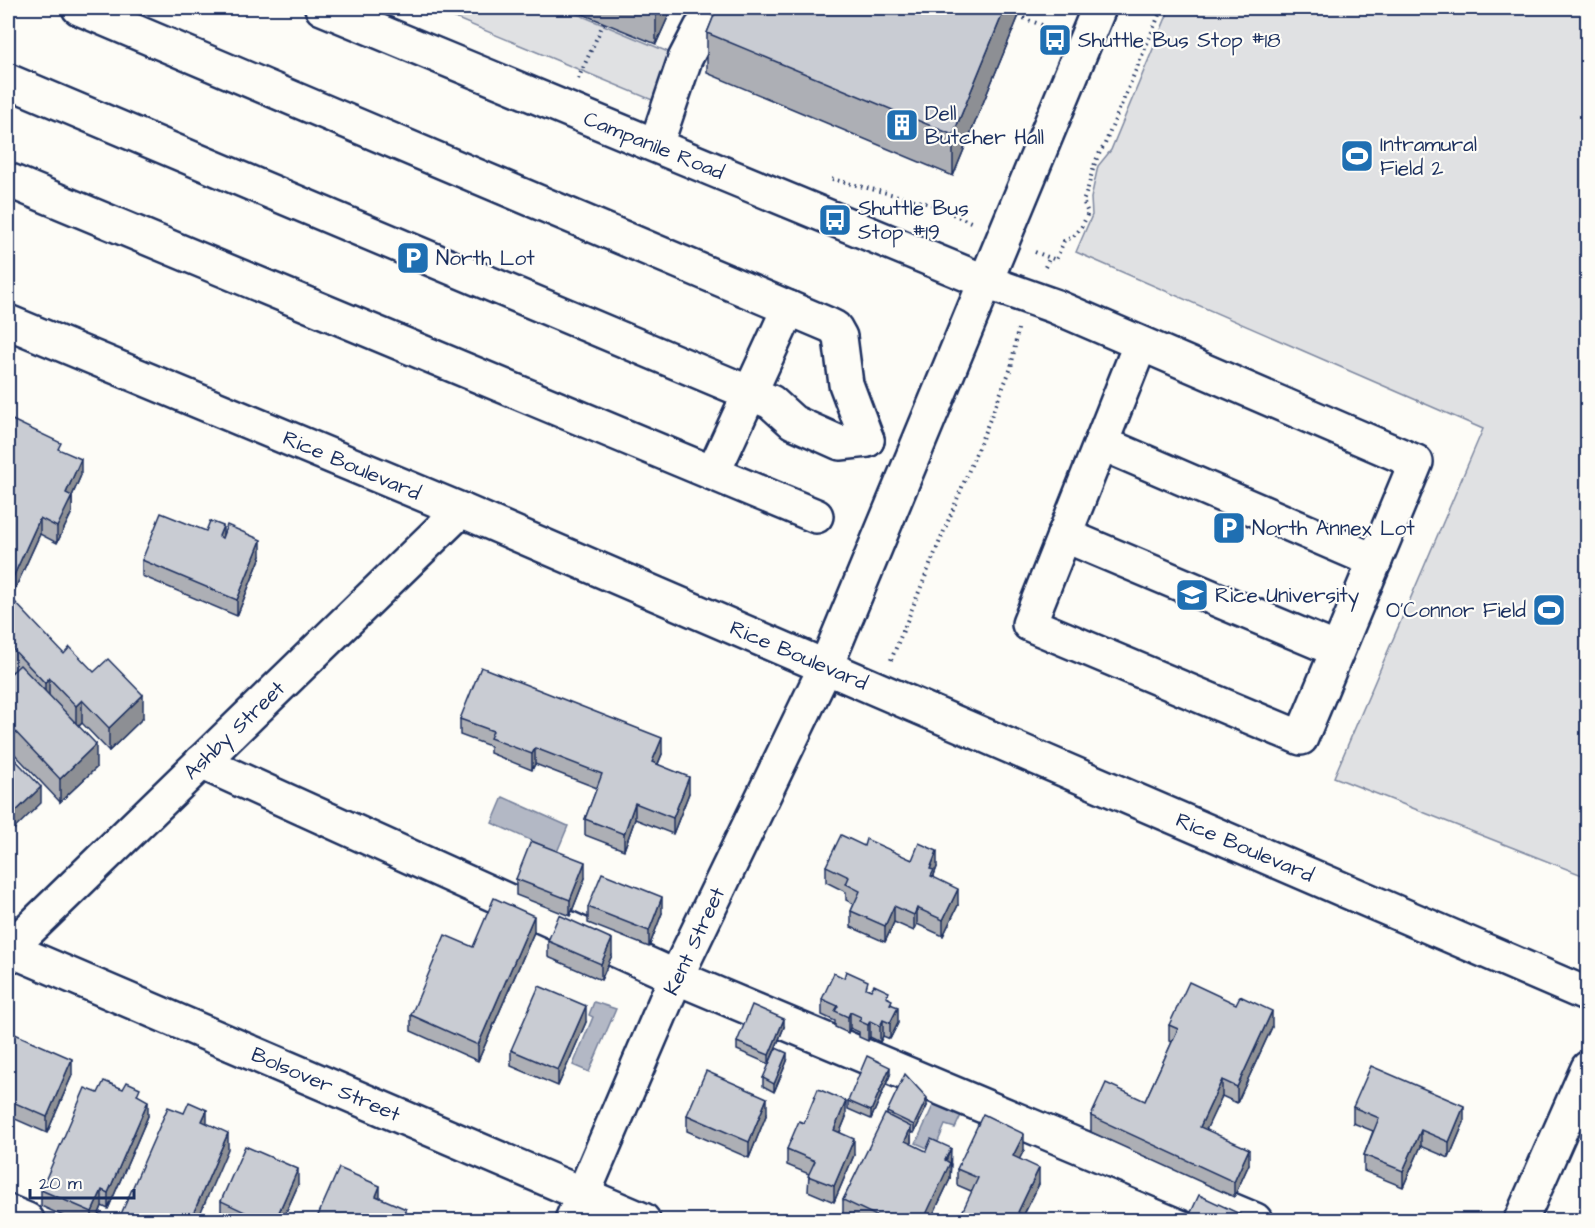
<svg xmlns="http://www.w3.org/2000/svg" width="1595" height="1228" viewBox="0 0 1595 1228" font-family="'Architects Daughter',sans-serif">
<rect width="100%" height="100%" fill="#fdfcf7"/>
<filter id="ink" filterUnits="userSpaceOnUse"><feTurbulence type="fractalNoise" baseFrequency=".0167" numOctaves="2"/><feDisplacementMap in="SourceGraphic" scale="12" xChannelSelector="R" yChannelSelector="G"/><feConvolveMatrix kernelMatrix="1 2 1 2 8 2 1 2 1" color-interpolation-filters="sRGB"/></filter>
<g filter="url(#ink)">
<g fill="#e0e1e3" stroke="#7e88a0" stroke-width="1.5">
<path d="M431,8H563L685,59L669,107Z"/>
<path d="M1170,8H1587V877L1334,777L1483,429L1076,252L1092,215L1091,198L1098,166L1111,150Z"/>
</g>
<g fill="#b3b8c5" stroke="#76819c" stroke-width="1.5">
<path d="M503,797L568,826L557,852L492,823Z"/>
<path d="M594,1002L616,1009L589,1072L573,1065L593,1017L589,1015Z"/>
<path d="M937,1097L964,1109L955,1128L945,1125L934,1151L916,1143Z"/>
</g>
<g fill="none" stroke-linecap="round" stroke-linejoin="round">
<defs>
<g id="minor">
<path d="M79,8L829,325L835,328L840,337L846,384L867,440"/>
<path d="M322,8L986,282L1054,306L1416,462L1301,738L1029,624L1140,345"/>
<path d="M8,81L771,402L793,422L840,443L867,440"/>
<path d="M656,145L685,59L701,28"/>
<path d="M8,180L816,516"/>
<path d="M1101,443L1375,561"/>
<path d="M713,473L789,308"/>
<path d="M1064,535L1337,650"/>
<path d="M201,762L676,977L1255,1220"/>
<path d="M9,949L643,1220"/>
<path d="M8,950L461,510"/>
<path d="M8,1212L27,1220"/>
<path d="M572,1220L676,977L826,666L1099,8"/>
<path d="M1521,1220L1588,1068"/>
</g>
<path id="major" d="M8,322L461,510L1588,995"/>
</defs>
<use href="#minor" stroke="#1b2f5e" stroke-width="38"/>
<use href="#major" stroke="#1b2f5e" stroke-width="38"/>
<g stroke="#1b2f5e" stroke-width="4" stroke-dasharray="1.5 4.5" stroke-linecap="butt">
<path d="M1018,16L1055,30"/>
<path d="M578,79L604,22"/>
<path d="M832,179L930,204L973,223"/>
<path d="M1035,252L1056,260L1064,241C1078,236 1082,227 1088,213L1083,201C1092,181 1091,164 1104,146L1162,8"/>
<path d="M1045,267L1050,257"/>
<path d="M891,660L1011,368L1018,329"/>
</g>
<use href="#minor" stroke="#fdfcf7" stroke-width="33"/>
<use href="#major" stroke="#fdfcf7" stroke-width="33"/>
</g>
<g fill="#adafb5" stroke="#1b2f5e" stroke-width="1.5">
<path d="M568,8H672L656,44Z"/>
<path d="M694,8H1022L953,176L707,73V33L714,16Z"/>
<path d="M8,418L61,451L81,475L72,496V512L57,543L40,534L9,602H8Z"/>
<path d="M206,531L223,535L261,556L237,616L142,576V560Z"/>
<path d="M8,608L64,654L94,672L143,718L109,751L82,723L79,726L96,768L60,802L8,747V676L12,672L8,667Z"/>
<path d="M460,719L662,754L658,764L689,793L673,834L635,819L624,850L585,835V819L597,788L535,764L532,770L490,753V746L460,735Z"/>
<path d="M864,846L937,867L934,875V878L958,905L943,936L917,924L914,931L894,922L885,942L851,927V911L854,904L846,900V892L826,882V866Z"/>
<path d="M585,878L570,916L516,895V879Z"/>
<path d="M588,907L662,913L649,947L588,923Z"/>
<path d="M534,932L478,1061L411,1031V1015L473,947Z"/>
<path d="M548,941L612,955L601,980L548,957Z"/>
<path d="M868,989L889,998L892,1005L898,1023L890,1039L883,1036L880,1042L870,1037L868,1041L859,1037V1032L850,1028L848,1033L835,1027V1021L822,1015V999Z"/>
<path d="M586,1022L558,1086L511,1066V1050Z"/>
<path d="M1169,1025L1272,1027L1237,1103L1222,1096L1206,1129L1249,1164L1234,1197L1091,1132V1116L1145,1101L1172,1042L1169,1041Z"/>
<path d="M784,1027L769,1064L737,1050V1042Z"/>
<path d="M8,1031L72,1075L47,1133L13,1118L10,1132V1146L8,1152Z"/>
<path d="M787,1061L774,1092L763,1086V1078Z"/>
<path d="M890,1075L871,1119L848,1109V1101Z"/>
<path d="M98,1093L140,1097L148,1116L108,1209L102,1206L96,1221H74L41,1206V1190Z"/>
<path d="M927,1106L914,1133L911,1132V1144L951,1164L950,1179L930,1221H853L843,1216V1200L887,1115V1112Z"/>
<path d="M1353,1107L1464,1122L1449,1158L1421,1146L1403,1187L1364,1171V1155L1373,1131L1353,1123Z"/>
<path d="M767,1113L749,1158L687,1131V1115Z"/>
<path d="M846,1117L840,1132L854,1155L834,1202L808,1191L809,1174L787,1165V1149L804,1123Z"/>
<path d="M1024,1150L1019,1159L1039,1184L1021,1221L971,1191L957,1185V1169Z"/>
<path d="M298,1185L282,1221H228L221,1217V1201Z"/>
</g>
<g fill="#8d8f94" stroke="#1b2f5e" stroke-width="1.5">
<path d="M656,8H672L656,44Z"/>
<path d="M1005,8H1022L953,176V135Z"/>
<path d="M81,459V475L69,503L72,496V512L57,543V527L66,493Z"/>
<path d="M40,518V534L9,602V586Z"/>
<path d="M223,526V542L219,536Z"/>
<path d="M261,540V556L237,616V600Z"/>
<path d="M49,678V701L45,706V683Z"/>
<path d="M143,695V718L109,751V728Z"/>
<path d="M82,700V723L76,729V706Z"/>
<path d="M662,738V754L652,778V762Z"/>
<path d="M96,744V768L60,802V779Z"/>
<path d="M535,748V764L532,770V754Z"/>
<path d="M689,777V793L673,834V818Z"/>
<path d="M41,787V803L8,835V819Z"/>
<path d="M635,803V819L624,850V834Z"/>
<path d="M937,851V867L934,875V886L931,892L930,869Z"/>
<path d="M585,862V878L570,916V900Z"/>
<path d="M958,889V905L943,936V920Z"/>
<path d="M662,897V913L649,947V931Z"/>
<path d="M894,906V922L885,942V926Z"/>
<path d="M917,908V924L914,931V915Z"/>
<path d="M534,916V932L478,1061V1045Z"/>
<path d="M612,939V955L601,980V964Z"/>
<path d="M586,1006V1022L558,1086V1070Z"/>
<path d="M898,1007V1023L890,1039V1023Z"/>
<path d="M1272,1011V1027L1237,1103V1087Z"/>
<path d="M850,1012V1028L848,1033V1017Z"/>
<path d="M784,1019V1027L769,1064V1055Z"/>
<path d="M883,1020V1036L880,1042V1026Z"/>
<path d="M870,1021V1037L868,1041V1025Z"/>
<path d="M787,1053V1061L774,1092V1084Z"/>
<path d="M72,1059V1075L47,1133V1117Z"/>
<path d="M890,1067V1075L871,1119V1111Z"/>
<path d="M1222,1080V1096L1200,1143V1127Z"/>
<path d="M767,1098V1113L749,1158V1142Z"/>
<path d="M927,1098V1106L914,1133V1125Z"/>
<path d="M148,1101V1116L108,1209V1193Z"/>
<path d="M846,1101V1117L834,1146V1130Z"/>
<path d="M13,1102V1118L10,1132V1146L8,1152V1119Z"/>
<path d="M1464,1106V1122L1449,1158V1142Z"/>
<path d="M207,1110V1126L202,1121Z"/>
<path d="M911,1127V1143L905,1157V1141Z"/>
<path d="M1421,1130V1146L1403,1187V1171Z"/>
<path d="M228,1133V1149L197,1221H190Z"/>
<path d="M1024,1134V1150L1013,1172V1156Z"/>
<path d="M854,1139V1155L834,1202V1186Z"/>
<path d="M951,1148L950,1179L930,1221H923Z"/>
<path d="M1249,1149V1164L1234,1197V1182Z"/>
<path d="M1039,1168V1184L1021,1220L1018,1221V1212Z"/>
<path d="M298,1169V1185L282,1221H275Z"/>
<path d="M380,1186V1202L376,1196Z"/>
<path d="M102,1190V1206L96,1221H92V1212Z"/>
<path d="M406,1209V1221H401Z"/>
</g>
<g fill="#c9ccd3" stroke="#1b2f5e" stroke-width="1.5">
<path d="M717,8H1005L953,135L707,33Z"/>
<path d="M8,418L61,443L58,449L81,459L66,493L72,496L57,527L40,518L9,586H8V475L9,473L8,472Z"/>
<path d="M161,513L206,531L210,521L223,526L219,536L222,538L227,525L261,540L237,600L142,560Z"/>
<path d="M14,601L64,654L70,647L94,672L108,659L143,695L109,728L82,700L76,706L49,678L45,683L8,644V608Z"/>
<path d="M20,665L96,744L60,779L8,724V676Z"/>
<path d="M481,667L662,738L652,762L689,777L673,818L635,803L624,834L585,819L602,774L535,748L532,754L490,738L493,731L460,719Z"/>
<path d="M8,752L41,787L8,819Z"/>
<path d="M841,835L864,846L866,839L912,860L919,843L937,851L930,869L934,870L931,876L958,889L943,920L917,908L914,915L894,906L885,926L851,911L860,891L846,884L849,877L826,866Z"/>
<path d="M531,841L585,862L570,900L516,879Z"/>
<path d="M602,873L662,897L649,931L588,907Z"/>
<path d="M494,898L534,916L478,1045L411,1015L445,935L473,947Z"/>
<path d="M559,915L612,939L601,964L548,941Z"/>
<path d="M846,971L868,981L866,988L871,990L874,985L889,992L886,997L892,1000L890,1004L898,1007L890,1023L883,1020L880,1026L870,1021L868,1025L859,1021L861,1017L850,1012L848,1017L835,1011L838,1006L822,999L834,973L844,978Z"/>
<path d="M1189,982L1236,1004L1240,996L1272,1011L1237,1087L1222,1080L1200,1127L1249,1149L1234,1182L1091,1116L1106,1083L1145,1101L1178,1029L1169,1025Z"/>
<path d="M539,986L586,1006L558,1070L511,1050Z"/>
<path d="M752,1005L784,1019L769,1055L737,1042Z"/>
<path d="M8,1031L72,1059L47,1117L13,1102L11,1116L8,1119Z"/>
<path d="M776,1048L787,1053L774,1084L763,1078Z"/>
<path d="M867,1056L890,1067L871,1111L848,1101Z"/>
<path d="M1371,1066L1464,1106L1449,1142L1421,1130L1403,1171L1364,1155L1379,1118L1353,1107Z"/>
<path d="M706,1071L767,1098L749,1142L687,1115Z"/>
<path d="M905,1074L927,1098L914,1125L887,1112Z"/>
<path d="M104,1081L123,1089L127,1082L140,1088L137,1095L148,1101L108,1193L102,1190L92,1212L41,1190L85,1088L98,1093Z"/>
<path d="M818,1089L846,1101L834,1130L854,1139L834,1186L808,1176L815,1161L787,1149L799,1121L804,1123Z"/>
<path d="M189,1102L207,1110L202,1121L228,1133L190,1221H118L168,1107L184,1113Z"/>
<path d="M885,1114L911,1127L905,1141L926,1151L931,1139L951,1148L945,1160L950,1163L923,1221H887L843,1200Z"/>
<path d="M983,1114L1024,1134L1013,1156L1039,1168L1018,1212L1021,1214L1018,1221H958L978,1178L957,1169Z"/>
<path d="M8,1128L10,1130L8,1136Z"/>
<path d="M245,1146L298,1169L275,1221H264L221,1201Z"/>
<path d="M339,1168L380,1186L376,1196L406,1209L401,1221H368L366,1220L365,1221L316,1220Z"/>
<path d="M1199,1195L1240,1214L1237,1221H1187Z"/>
</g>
</g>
<defs>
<symbol id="bus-square" viewBox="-11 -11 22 22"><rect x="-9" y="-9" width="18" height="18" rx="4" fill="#1f6fb2" stroke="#fdfcf7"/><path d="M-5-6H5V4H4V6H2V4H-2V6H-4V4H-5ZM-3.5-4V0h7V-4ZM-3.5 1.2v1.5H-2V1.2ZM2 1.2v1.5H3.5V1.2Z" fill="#fff"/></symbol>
<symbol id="building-square" viewBox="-11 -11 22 22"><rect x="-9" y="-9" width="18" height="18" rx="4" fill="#1f6fb2" stroke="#fdfcf7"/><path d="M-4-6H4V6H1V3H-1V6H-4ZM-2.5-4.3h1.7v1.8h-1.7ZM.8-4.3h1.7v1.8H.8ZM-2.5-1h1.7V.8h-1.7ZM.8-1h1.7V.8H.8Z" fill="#fff"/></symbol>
<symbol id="stadium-square" viewBox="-11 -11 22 22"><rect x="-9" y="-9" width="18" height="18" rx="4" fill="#1f6fb2" stroke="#fdfcf7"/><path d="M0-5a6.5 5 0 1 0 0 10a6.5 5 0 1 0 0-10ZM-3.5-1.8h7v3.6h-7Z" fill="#fff"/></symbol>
<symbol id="parking-square" viewBox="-11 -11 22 22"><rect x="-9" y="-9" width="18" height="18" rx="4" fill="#1f6fb2" stroke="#fdfcf7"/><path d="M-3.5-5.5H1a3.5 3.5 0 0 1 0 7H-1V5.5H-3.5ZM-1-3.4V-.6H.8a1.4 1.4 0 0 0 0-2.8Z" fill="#fff"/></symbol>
<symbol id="university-square" viewBox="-11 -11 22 22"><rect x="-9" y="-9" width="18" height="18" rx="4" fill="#1f6fb2" stroke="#fdfcf7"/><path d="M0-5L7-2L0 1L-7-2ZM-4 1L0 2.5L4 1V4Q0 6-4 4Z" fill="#fff"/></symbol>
</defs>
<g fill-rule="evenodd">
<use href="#bus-square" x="1036" y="21" width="38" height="38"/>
<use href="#building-square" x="883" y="106" width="38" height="38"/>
<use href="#stadium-square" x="1338" y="137" width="38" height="38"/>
<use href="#bus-square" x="816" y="201" width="38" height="38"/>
<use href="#parking-square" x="394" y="239" width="38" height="38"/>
<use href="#parking-square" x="1210" y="509" width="38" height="38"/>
<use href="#university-square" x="1173" y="576" width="38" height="38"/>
<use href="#stadium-square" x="1530" y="591" width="38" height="38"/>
</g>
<g text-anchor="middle" stroke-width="4.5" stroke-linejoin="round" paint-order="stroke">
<g font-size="21" fill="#1b2f5e" stroke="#fdfcf7" text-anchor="start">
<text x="1078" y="47">Shuttle Bus Stop #18</text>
<text x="925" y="120">Dell<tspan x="925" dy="24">Butcher Hall</tspan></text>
<text x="1380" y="151">Intramural<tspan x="1380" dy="24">Field 2</tspan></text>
<text x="858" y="215">Shuttle Bus<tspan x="858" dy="24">Stop #19</tspan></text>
<text x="436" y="265">North Lot</text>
<text x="1252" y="535">North Annex Lot</text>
<text x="1215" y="602">Rice University</text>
<text x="1526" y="617" text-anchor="end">O'Connor Field</text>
</g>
<g font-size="21" fill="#1b2f5e" stroke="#fdfcf7">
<text transform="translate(654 145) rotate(22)" y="7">Campanile Road</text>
<text transform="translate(352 465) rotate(23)" y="7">Rice Boulevard</text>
<text transform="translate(799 655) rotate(23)" y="7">Rice Boulevard</text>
<text transform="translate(234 730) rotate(-44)" y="7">Ashby Street</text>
<text transform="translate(1245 847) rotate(23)" y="7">Rice Boulevard</text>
<text transform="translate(694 941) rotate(-65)" y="7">Kent Street</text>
<text transform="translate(326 1084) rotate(23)" y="7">Bolsover Street</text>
</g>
</g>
<rect width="1595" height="1228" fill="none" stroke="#fdfcf7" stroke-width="30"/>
<rect x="15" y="15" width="1565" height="1198" fill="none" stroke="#1b2f5e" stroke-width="2" filter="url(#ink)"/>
<path d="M30 1189v9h104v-9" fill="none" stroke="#1b2f5e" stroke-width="3"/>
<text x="39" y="1189" font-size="18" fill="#1b2f5e" stroke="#fdfcf7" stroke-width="4.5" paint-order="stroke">20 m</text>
</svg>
